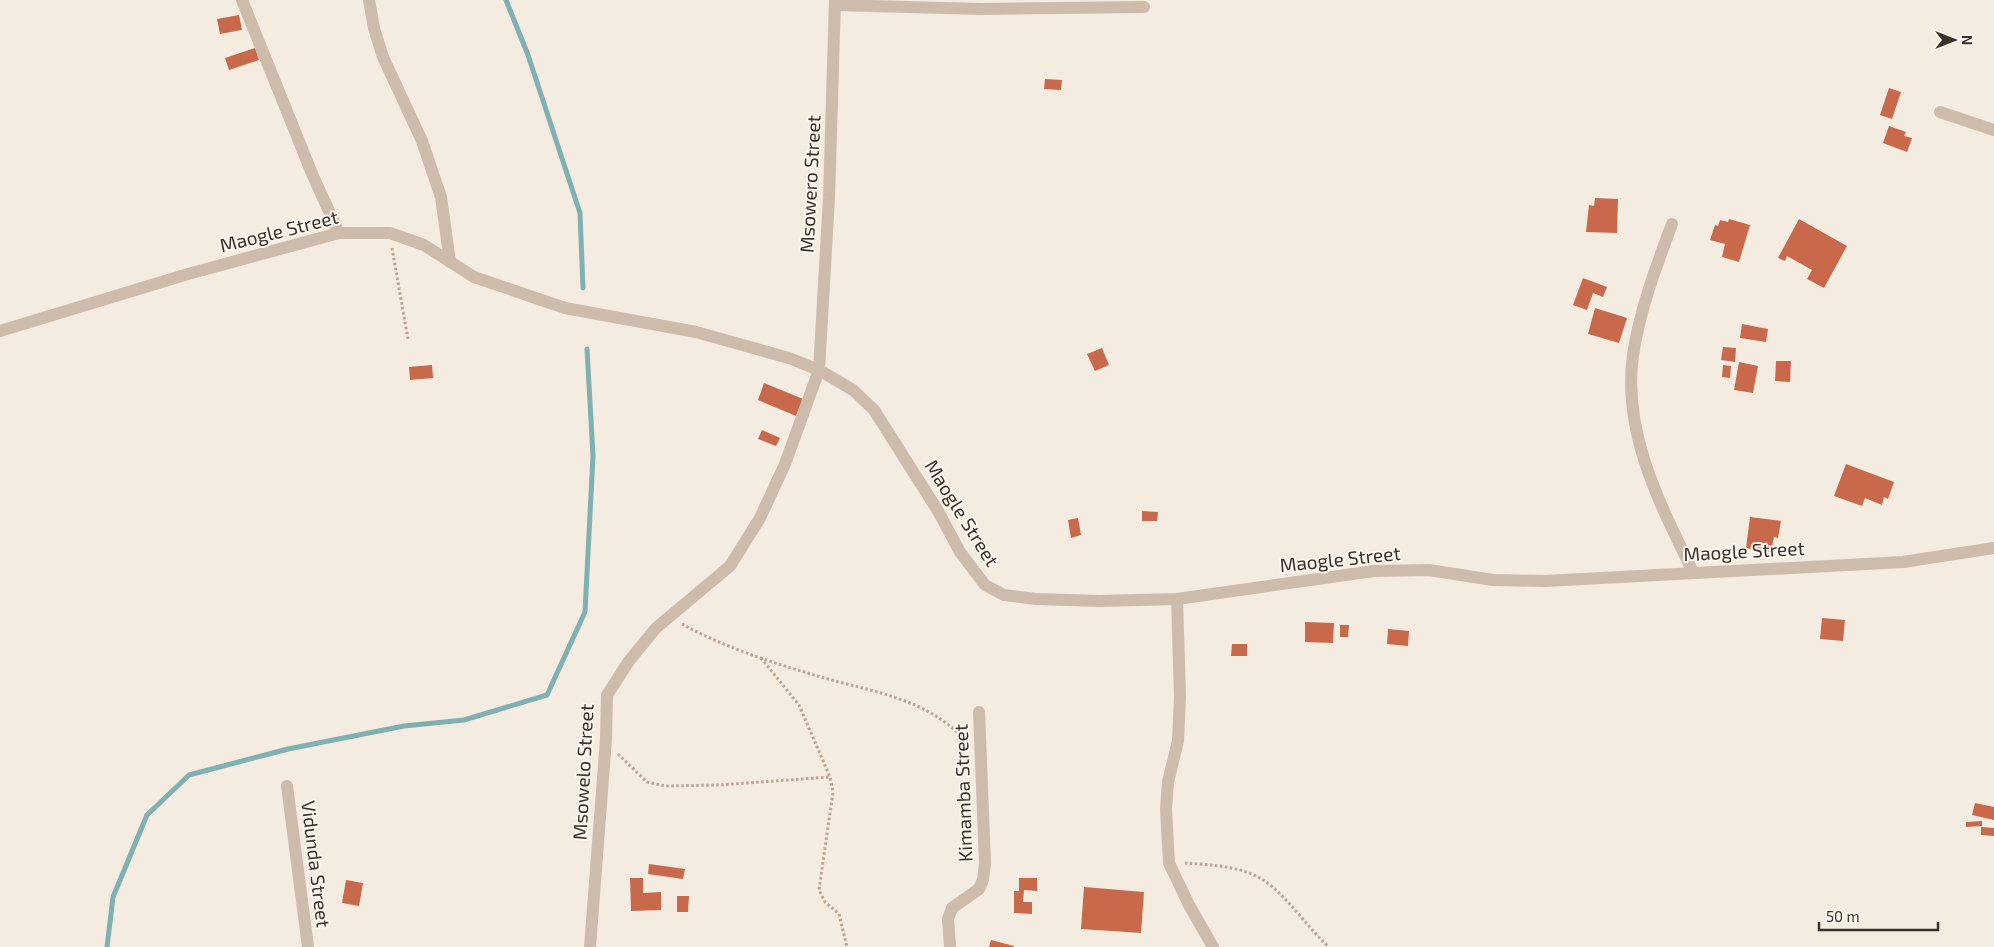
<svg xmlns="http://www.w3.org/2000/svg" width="1994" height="947" viewBox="0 0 1994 947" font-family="'Exo 2',sans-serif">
<rect width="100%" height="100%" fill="#f4ebe1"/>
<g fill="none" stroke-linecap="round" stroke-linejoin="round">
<g stroke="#7fb0b2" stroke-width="5">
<path d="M506,0L528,55L580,213L583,288"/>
<path d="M107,947L113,897L147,815L189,775L288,749L404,726L464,720L547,695L585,612L593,456L587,349"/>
</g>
</g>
<g fill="#c8694b">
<path d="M239,15L242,30L220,34L217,19Z"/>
<path d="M255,48L259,60L229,70L225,58Z"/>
<path d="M1045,79L1062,80L1061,90L1044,89Z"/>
<path d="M1889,88L1901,92L1892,119L1880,115Z"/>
<path d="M1889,126L1906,132L1904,136L1912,138L1907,152L1883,143Z"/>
<path d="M1595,198L1618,199L1617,233L1586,232L1589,205L1594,206Z"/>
<path d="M1729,219L1750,225L1739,262L1722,257L1725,244L1710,240L1715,225L1718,226L1720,220L1728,222Z"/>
<path d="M1799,219L1847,246L1824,288L1807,279L1812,270L1787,256L1785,261L1778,258Z"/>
<path d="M1583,278L1607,287L1603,297L1593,293L1587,310L1573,305Z"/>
<path d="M1595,308L1627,318L1619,343L1588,334Z"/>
<path d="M1742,324L1768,329L1766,342L1740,338Z"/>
<path d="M1723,347L1736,348L1735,362L1721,360Z"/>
<path d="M1102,348L1109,365L1095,371L1087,354Z"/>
<path d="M1776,361H1791L1790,382L1775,381Z"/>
<path d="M1739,362L1758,366L1753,393L1734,390Z"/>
<path d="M432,365L433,378L410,380L409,367Z"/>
<path d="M1723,365L1731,366L1730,378L1722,377Z"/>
<path d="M764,383L803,399L796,416L758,400Z"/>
<path d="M762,430L780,438L776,446L758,439Z"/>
<path d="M1846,464L1894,482L1888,499L1884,497L1882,505L1865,498L1862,506L1834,496Z"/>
<path d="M1142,511L1158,512L1157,521H1142Z"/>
<path d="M1750,517L1781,521L1778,538L1774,537L1771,552L1746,548Z"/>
<path d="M1078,518L1081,535L1071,538L1068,520Z"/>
<path d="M1822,618L1845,620L1843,641L1820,639Z"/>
<path d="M1305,622L1334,623L1333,643L1305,642Z"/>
<path d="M1340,625H1349L1348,637H1340Z"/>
<path d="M1388,629L1409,631L1408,646L1387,644Z"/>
<path d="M1232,644H1247V656H1231Z"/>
<path d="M1975,803L1994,807V820L1972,815Z"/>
<path d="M1982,821V826L1966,827V822Z"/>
<path d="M1981,827L1994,828V836L1981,835Z"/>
<path d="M649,864L685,869L683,879L648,874Z"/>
<path d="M630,878H643V893L661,892V910L631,911Z"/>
<path d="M1019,878H1037V891L1024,890L1023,902H1032V914L1014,913V891H1019Z"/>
<path d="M346,880L363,883L359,906L342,903Z"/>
<path d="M1084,887L1144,892L1141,933L1081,929Z"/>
<path d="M677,896H689L688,912H677Z"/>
<path d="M991,940L1014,946V947H989Z"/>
</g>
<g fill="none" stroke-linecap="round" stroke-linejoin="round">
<g stroke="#b9a596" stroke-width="3" stroke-dasharray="2.5 2.5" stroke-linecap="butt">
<path d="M392,248L408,339"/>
<path d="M682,624C722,646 767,661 811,674C864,691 928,696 966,742"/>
<path d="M761,658L799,705L830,777L833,792L819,890L825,902L839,914L847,947"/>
<path d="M618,754L647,782L665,786L719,785L830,777"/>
<path d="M1185,863C1212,865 1248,866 1270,885C1292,903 1308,928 1329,947"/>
</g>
<g stroke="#cdbbac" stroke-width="12">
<path d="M242,0L313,176L339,233"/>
<path d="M369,0L374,28L383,57L422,141L441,197L450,262"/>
<path d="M835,5L981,9L1144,7"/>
<path d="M1940,112L1994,130"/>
<path d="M1672,224C1656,267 1640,309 1633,355C1622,432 1660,504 1693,572"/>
<path d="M0,331L188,274L339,233H390L424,245L474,277L565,308L696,332L789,358L819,370L853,390L874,410L938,511L960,552L985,585L1004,595L1036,599L1100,601L1177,599L1374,571L1429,570L1493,580L1545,581L1903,562L1994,548"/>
<path d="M1177,599L1180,696L1178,741L1168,782L1166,809L1169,863L1189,905L1213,947"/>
<path d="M287,786L308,947"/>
<path d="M590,947L606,739L607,695L629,661L656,628L730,566L760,518L785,464L819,370L829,198L835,0"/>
<path d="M950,947L948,919L952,908L979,889L983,880L985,863L979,712"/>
</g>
</g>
<g text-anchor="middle" stroke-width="4" stroke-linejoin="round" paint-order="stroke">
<g font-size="19" fill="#3b302b" stroke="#fbf5ee">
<text transform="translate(810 184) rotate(-87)" y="7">Msowero Street</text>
<text transform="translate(279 231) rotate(-14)" y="7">Maogle Street</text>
<text transform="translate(962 513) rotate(58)" y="7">Maogle Street</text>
<text transform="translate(1744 551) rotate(-3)" y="7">Maogle Street</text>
<text transform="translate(1340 559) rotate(-6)" y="7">Maogle Street</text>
<text transform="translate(583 772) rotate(-87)" y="7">Msowelo Street</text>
<text transform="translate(963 793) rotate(-92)" y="7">Kimamba Street</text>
<text transform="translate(316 864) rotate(83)" y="7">Vidunda Street</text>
</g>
</g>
<g transform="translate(1954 40) rotate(90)" stroke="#fbf5ee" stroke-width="4" paint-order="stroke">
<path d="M0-4L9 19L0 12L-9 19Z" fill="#3b302b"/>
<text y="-8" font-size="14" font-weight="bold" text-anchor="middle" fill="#3b302b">N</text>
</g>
<path d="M1819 922v8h119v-8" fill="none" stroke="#3b302b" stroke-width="2.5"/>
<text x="1826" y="922" font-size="15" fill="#3b302b" stroke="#fbf5ee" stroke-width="4" paint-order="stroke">50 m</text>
</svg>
